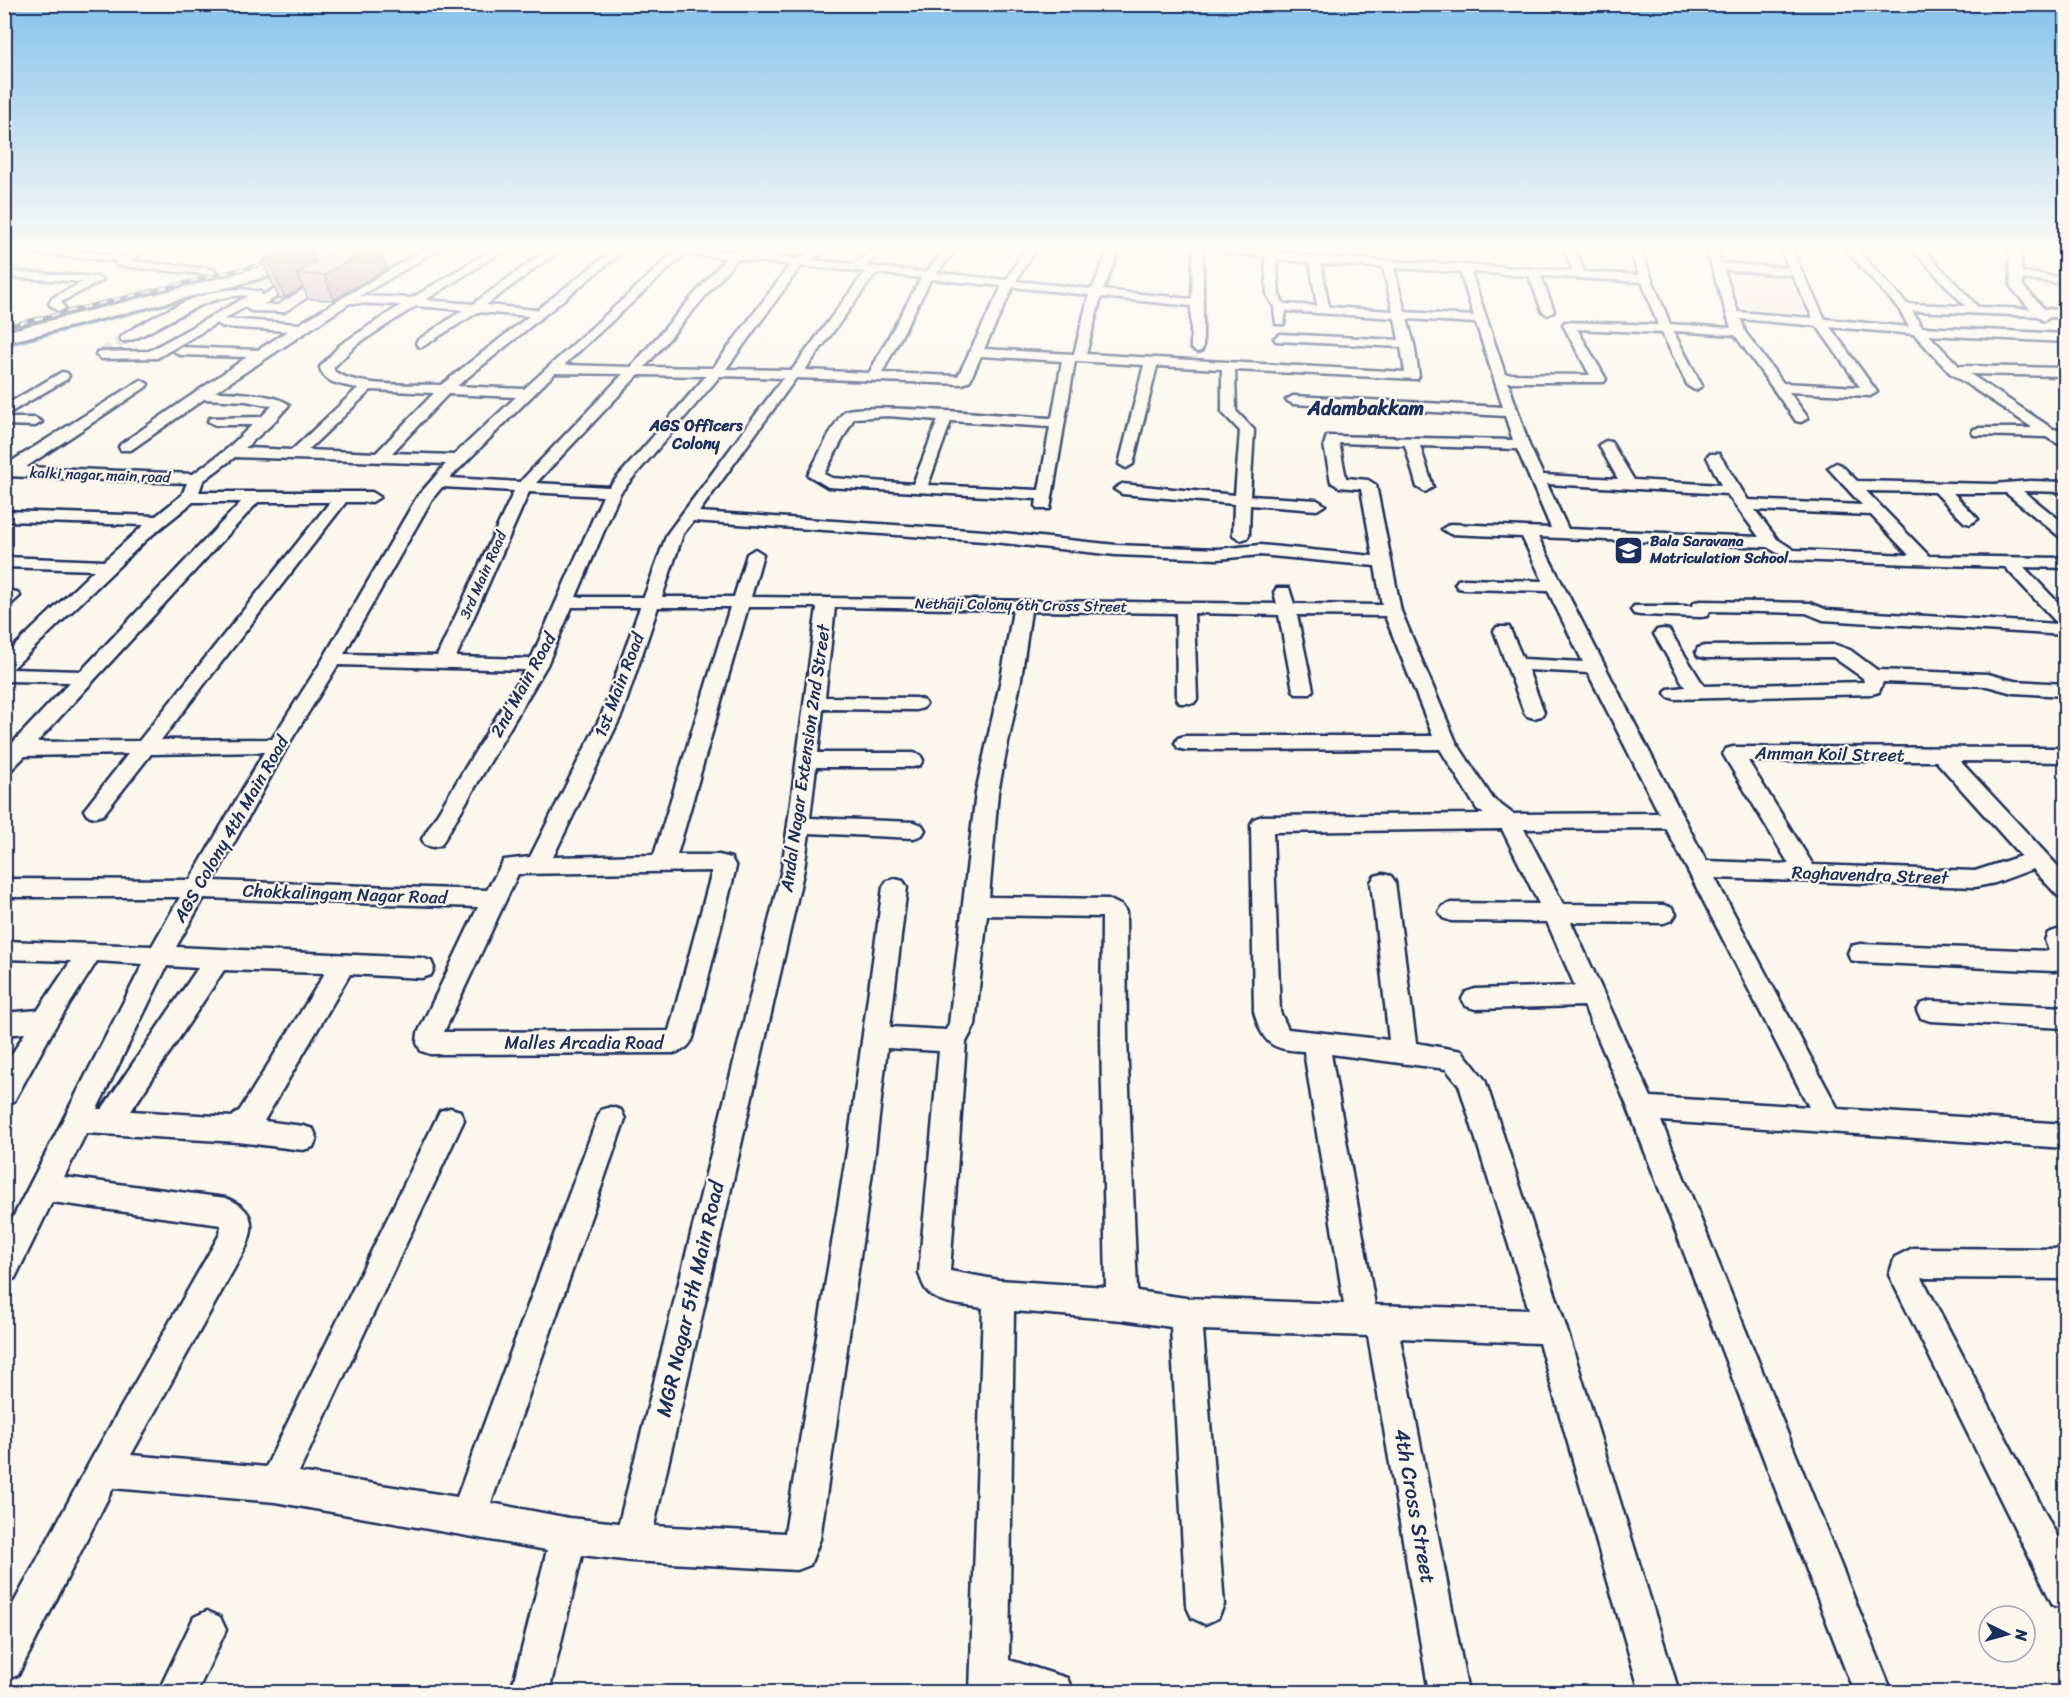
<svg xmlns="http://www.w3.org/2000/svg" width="2070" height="1697" viewBox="0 0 2070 1697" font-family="Sriracha,sans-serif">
<rect width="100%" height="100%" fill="#fbf7ec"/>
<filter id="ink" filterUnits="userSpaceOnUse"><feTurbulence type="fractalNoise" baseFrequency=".0167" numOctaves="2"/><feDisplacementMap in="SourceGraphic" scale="12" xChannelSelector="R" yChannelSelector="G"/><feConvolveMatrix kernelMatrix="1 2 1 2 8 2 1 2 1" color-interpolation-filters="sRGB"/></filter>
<g filter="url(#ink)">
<path fill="#f8e6e9" d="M1717,266L1785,273L1808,313L1733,306Z"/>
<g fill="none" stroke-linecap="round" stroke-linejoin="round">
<path stroke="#6296b7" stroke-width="3" d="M4,346L277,276"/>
<path stroke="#cecfd0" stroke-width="12" stroke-dasharray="12 6" stroke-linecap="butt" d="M102,355L126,338"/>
<defs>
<g id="street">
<path d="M17,249H60L124,256L133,249H146L131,261L211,269L217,272L211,275L120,266L116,265V261L22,252Z"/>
<path d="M425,249H439L360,296L412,298L493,249H506L426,300L473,304L548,249H561L486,305L537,310L614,249H626L457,386L524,389L674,253L664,249L735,252L743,250L748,254L797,259L816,249H830L811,260L852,264L876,249H889L865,266L926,272L946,249H957L937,273L1006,280L1025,249H1036L1016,281L1092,289L1109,249H1120L1103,290L1192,299L1193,249H1203V348L1201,351L1197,352L1191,348V306L1101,297L1086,354L1405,372L1401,347L1276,341L1274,338L1280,334L1399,340L1395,318L1286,311L1284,324H1276L1274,307L1267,295L1265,257L1223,252L1218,249H1275L1276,252L1315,257L1573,271L1564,249H1575L1584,272L1639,275L1629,249H1640L1670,324L1731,328L1706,249H1717L1721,263L1789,268L1780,249H1791L1825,319L1909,327L1899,309L1845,249H1856L1907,304L1965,306L1912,249H1923L1978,307L2030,309L2011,287L2009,249H2020L2022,272L2066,278V284L2022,279L2023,286L2044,309L2066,310V318L2050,317L2044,321L2037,316L1912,311L1922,327L2066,334V342L1929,335L1959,366L2066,368V376L1970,374L2053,429L2058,430L2066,437V448L2046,437L1974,435L1972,432L1974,429L1979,428H2033L1950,373L1914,334L1830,327L1877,392L1870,396L1789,392L1808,418L1801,422L1796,421L1735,335L1673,331L1702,386L1695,390L1688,386L1662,333L1577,329L1606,379L1604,382H1508L1529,445L1543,475L1618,479L1599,445L1606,441L1611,442L1634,480L1721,485L1707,457L1709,454H1719L1748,500L1862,505L1828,468L1836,463L1841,465L1857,481L1994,484L2030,481L2066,482V492L2023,491L2066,525V539L2060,537L2006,493H1953L1978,519L1970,524L1964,522L1935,492L1866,491L1929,556L2066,558V568L2024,567L2066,611V635L1823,620L1806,613L1710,611L1707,616L1701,617L1640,615L1634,614L1631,610L1634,606H1692L1695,602L1701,601L1810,603L1827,610L2058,624L2005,567L1790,560L1767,547L1538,537L1706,861L1789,864L1723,754L1726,749L1733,747L2066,748V762L1960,761L2066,875V898L2058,896L2033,869L1995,883L1975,887L1715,878L1838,1109L2066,1124V1148L1661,1121L1892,1692H1854L1628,1108L1584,1006L1475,1009L1466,1006L1462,999L1466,992L1475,989L1575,986L1547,922L1451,921L1443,918L1439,912L1443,906L1451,903L1539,904L1502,829L1273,832L1280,1012L1288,1029L1389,1040L1371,882L1375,876L1383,874L1391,876L1395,882L1416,1043L1462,1051L1485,1080L1566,1327L1679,1692H1640L1539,1343L1400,1338L1468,1692H1429L1368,1336L1203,1330L1224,1605L1218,1618L1205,1624L1192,1618L1186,1605L1171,1327L1122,1320L1014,1311L1009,1660L1067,1678L1073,1692H970L983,1308C967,1305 938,1305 927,1291C923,1286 921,1279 919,1273L939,1051L887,1048L875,1151L820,1539L810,1565L797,1570L632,1561L582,1555L549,1692H511L547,1550L275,1502L113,1488L18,1675L4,1680V1621L92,1458L220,1234L221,1225L52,1202L15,1278L4,1283V1235L143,964L97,961L55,1027L14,1101L4,1105V1067L25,1033L4,1035V1013L38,1010L71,961L4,959V941L152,946L180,897H4V879L190,880L264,752L151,754L103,815L95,817L87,815L84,810L128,754L25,756L11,770L4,772V752L70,682L4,681V656L94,570L4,567V557L104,561L144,525L4,521V511L156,516L182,495L187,483L4,476V466L141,380L148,384L146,387L26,467L193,474L227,449L252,425H215L208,421L210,418L261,417L272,406L246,401L204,399L131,450H121L119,447L121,444L247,357L180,355L174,351L180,347L258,350L288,331L223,327L217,323L157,358L102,359L96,355L97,352L149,351L248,296C203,290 141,345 122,341L120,338C127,331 138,326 147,321C182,302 221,282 261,292L262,296C280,285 333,247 351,267L344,274L284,312L251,311L245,307L224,319L299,324ZM685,254L726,258L631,367L564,365ZM737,259L790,265L713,368L645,367ZM1276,259L1310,263L1317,306L1284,304L1279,295ZM1321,264L1383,267L1393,311L1329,307ZM801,266L865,272L792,370L726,369ZM338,268L278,305L264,304L319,272ZM1394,268L1460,272L1474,316L1405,312ZM1724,270L1792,275L1813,318L1738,312ZM1471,272L1529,276L1542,311L1548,315L1554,311L1541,276L1642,282L1658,325L1565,322L1563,325L1590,375L1505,374ZM876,273L921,278L869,373L805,370ZM931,279L1002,286L958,376L882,373ZM1013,287L1089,295L1074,354L984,349ZM350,303L401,305L340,345L320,367C323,384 344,385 358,388L292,450L245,448L272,424L289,405C279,394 231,392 215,392ZM416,306L463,310L418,340L416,343L418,346L422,347L478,312L529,316L441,385C413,384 357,388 334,371V367L356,345ZM1407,319L1476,323L1503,407L1293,396L1286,400L1293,404L1505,416L1513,440L1327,436L1324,445L1331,482L1339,487L1361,489L1373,556L1260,545L1218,549L1116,545L984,531L699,512L796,378L963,384L970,380L981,356L1062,361L1052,418C1023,417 859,402 845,411C836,418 815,463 808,475L828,487L1037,499L1036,506L1038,509H1050L1075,361L1144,365L1119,464L1126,468L1133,464L1157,366L1222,369V412L1240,431L1235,495L1122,484L1114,489L1122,494L1234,504L1233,535L1241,540L1247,538L1249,535L1250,505L1317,510L1325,505L1317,500L1250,496L1254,430L1236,411L1235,370L1417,379L1419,376L1414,344ZM1741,319L1817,326L1860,387L1783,383L1745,332ZM555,373L623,374L520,482L450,478ZM638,375L706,376L609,487L536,483ZM720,376L783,378L667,534L644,597H576L620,493ZM371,390L434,393L376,453L308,450ZM448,394L516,397L454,455L392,453ZM888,416L938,420L913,484L832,478L824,474L854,418ZM951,421L1050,427L1039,490L928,485ZM1339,443L1405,445L1417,487L1425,492L1433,487L1420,446L1517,449L1551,528L1450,524L1442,529L1450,534L1522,537L1543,581L1464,579L1458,580L1455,584L1458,588L1464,589L1548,591L1583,662L1523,659L1509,627H1497L1494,631L1524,712L1527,716L1534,718L1541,716L1544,712L1528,670L1588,673L1659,813L1513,814L1493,799L1456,742L1401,611L1376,485L1368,480L1346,478ZM235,457L446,464L417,497L323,659L272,739L161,740L346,502H372L380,497L372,492H199L203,481ZM1547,484L1727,494L1759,537L1568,529ZM442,487L514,491L437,656L344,654L432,499ZM529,492L603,496L531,659L456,657ZM193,502H241L81,671L12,669L147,539ZM258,502H330L139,741L37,742ZM1755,510L1871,515L1909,555L1794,550L1777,539ZM693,521L984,541L1116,555L1218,559L1260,555L1375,566L1382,605L1294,604L1289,588H1277L1274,592L1277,604L751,597L763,554L755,549L747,554L734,597H662L683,534ZM572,607H640L602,714L530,857L504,860L487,890L213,881L288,745L338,665L525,670L422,839L425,845L433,847L441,845L547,665ZM658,607H730L654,855L553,857L622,714ZM748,607H817L782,869L619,1523L569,1518L491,1503L625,1119L621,1110L611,1107L601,1110L597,1119L457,1497L299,1472L464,1120L460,1111L450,1108L440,1111L266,1467L131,1455L246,1247C257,1222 251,1208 226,1198L64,1177L86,1133L238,1142L303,1150L313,1147L317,1138L313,1129L303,1126L264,1121L350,974L422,978L431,975L434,968L431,961L422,958L176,947L204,898L478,907L418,1033L417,1043L421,1051L430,1054L674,1053C684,1050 689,1047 693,1038L736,867L731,858L719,855H677ZM835,607L1013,610L1001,679L976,792L949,1024L946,1030L890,1027L907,887L903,881L895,879L887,881L883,887L847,1151L785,1533L654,1526L804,869L809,833L914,838L922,835L925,830L922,825L914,822L810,818L816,767H913L920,765L923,760L920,755L913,753H818L823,709L916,710L923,708L926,704L923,700L916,698L825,697ZM1031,611L1176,613L1177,699L1180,703H1194L1197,699L1194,613L1279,615L1293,690L1296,694H1310L1313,690L1297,615L1385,616L1433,736H1185L1178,738L1175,743L1178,748L1185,750L1440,749L1477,809L1484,814L1262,816L1254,819L1251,824L1254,1012C1264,1045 1271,1049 1304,1051L1344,1304L1186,1298L1137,1291L1127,1039L1126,912L1122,906L1108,899L989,897L998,792L1021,679ZM1748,761H1936L2021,856L1975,871L1813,865ZM1666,828L1809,1107L1651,1097L1571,922L1664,923L1672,920L1676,914L1672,908L1664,905L1563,904L1524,829ZM712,871L669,1031L444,1032L518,874ZM987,915L1102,917L1101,1039L1106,1287L999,1280L950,1271L966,1042L975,1025ZM167,966L198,968L102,1109H97ZM224,970L325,973L240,1110L232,1117L131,1111ZM1331,1054L1446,1069L1459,1085L1529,1310L1375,1305Z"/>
<path d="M4,271L97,277L103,280L61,302L65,308L59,312L49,304L52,298L83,282L4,277Z"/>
<path d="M62,372L67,373L69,376L67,379L4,416V406Z"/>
<path d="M10,418H35L42,422L35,426L5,425L4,420Z"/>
<path d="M11,591L17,592L20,596L10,605L4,606V592Z"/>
<path d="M1663,629L1669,630L1704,686L1864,682L1863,678L1833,657L1705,658L1698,656L1696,652L1698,648L1705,646L1836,645L1850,650L1877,670L1988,674L2014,681L2066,684V696L2013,693L1987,686L1883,682L1879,692L1872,694L1675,699L1668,697L1665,693L1668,689L1685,687L1654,634L1657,630Z"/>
<path d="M2066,927V968L2054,971L1860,962L1851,960L1848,953L1851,946L1860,944L2049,951L2045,940L2048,933Z"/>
<path d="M1930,1001L2066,1007V1028L1930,1021L1921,1018L1917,1011L1921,1004Z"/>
<path d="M1913,1248L2066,1249V1279L1922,1278L2066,1553V1610L2053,1605L1889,1275L1895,1257Z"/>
<path d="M207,1611L220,1617L226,1630L197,1692H158L194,1617Z"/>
</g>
<path id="primary" d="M324,249H351L349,252L237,285L4,343V332L225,277Z"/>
</defs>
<use href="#street" stroke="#1b2f5e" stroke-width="5"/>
<use href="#primary" stroke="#1b2f5e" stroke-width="5"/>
<use href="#street" fill="#fbf7ec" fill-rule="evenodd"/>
<use href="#primary" fill="#fbf7ec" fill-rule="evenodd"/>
<defs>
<path id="rail" d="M4,327L324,249"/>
</defs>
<use href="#rail" stroke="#1b2f5e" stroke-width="4"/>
<use href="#rail" stroke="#fbf7ec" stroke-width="2" stroke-dasharray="8" stroke-linecap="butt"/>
</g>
<path fill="#cfa5c2" stroke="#1b2f5e" stroke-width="1.5" d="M310,249L315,262L387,268L334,300L308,299L303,287L285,298H279L262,261Z"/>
<g fill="#a9869e" stroke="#1b2f5e" stroke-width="1.5">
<path d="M289,249H310L321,275L297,274L303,287L285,298L268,261Z"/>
<path d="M368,249H380L387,268L334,300L324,275Z"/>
</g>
<g fill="#f1c0e1" stroke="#1b2f5e" stroke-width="1.5">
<path d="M284,249H289L268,261H262Z"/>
<path d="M335,249H368L324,275L297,274Z"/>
</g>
</g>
<linearGradient id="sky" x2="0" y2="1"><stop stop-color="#85c3ec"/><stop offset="0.51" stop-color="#fdfbf6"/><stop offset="1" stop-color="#fdfbf6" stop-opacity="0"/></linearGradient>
<rect width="2070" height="487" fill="url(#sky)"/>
<defs>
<symbol id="school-square" viewBox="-11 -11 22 22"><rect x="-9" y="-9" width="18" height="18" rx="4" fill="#1b2f5e" stroke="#fbf7ec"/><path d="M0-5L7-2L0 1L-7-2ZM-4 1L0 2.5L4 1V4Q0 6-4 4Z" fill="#fff"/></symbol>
</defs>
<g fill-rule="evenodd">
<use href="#school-square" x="1612" y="534" width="33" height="33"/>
</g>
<g text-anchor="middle" stroke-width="4.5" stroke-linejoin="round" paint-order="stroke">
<g font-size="15" fill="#1b2f5e" stroke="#fbf7ec">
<text transform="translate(100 475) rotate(2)" y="5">kalki nagar main road</text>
<text transform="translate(483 575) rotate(-66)" y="5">3rd Main Road</text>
<text transform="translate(1021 605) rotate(1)" y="5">Nethaji Colony 6th Cross Street</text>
</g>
<g font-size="15" font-weight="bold" fill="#1b2f5e" stroke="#fbf7ec" text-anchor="start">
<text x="1650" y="546">Bala Saravana<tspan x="1650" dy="17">Matriculation School</tspan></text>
</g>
<g font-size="16" font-weight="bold" fill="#1b2f5e" stroke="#fbf7ec">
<text x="696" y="431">AGS Officers<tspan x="696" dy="18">Colony</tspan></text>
</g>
<g font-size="18" fill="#1b2f5e" stroke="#fbf7ec">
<text transform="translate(523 685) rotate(-61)" y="6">2nd Main Road</text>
<text transform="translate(619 685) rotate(-69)" y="6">1st Main Road</text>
<text transform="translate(1830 754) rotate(1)" y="6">Amman Koil Street</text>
<text transform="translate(805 758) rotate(-82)" y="6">Andal Nagar Extension 2nd Street</text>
<text transform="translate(231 829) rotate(-60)" y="6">AGS Colony 4th Main Road</text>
<text transform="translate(1870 875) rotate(2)" y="6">Raghavendra Street</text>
<text transform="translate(345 894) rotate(2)" y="6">Chokkalingam Nagar Road</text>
<text x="584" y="1049">Malles Arcadia Road</text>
</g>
<g font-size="20" font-weight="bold" fill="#1b2f5e" stroke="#fbf7ec">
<text x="1366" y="415">Adambakkam</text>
</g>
<g font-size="21" fill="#1b2f5e" stroke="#fbf7ec">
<text transform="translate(690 1299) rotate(-77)" y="7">MGR Nagar 5th Main Road</text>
<text transform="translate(1415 1506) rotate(80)" y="7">4th Cross Street</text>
</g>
</g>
<rect width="2070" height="1697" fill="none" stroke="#fbf7ec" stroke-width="24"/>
<rect x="12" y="12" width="2046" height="1673" fill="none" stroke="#1b2f5e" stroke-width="2" filter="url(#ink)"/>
<g transform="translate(2007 1634) rotate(95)"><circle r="28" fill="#fbf7ec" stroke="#a1a7b3" stroke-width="1.5"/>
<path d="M0-4.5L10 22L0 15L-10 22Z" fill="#1b2f5e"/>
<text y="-9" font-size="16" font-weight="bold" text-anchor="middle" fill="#1b2f5e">N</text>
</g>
</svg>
